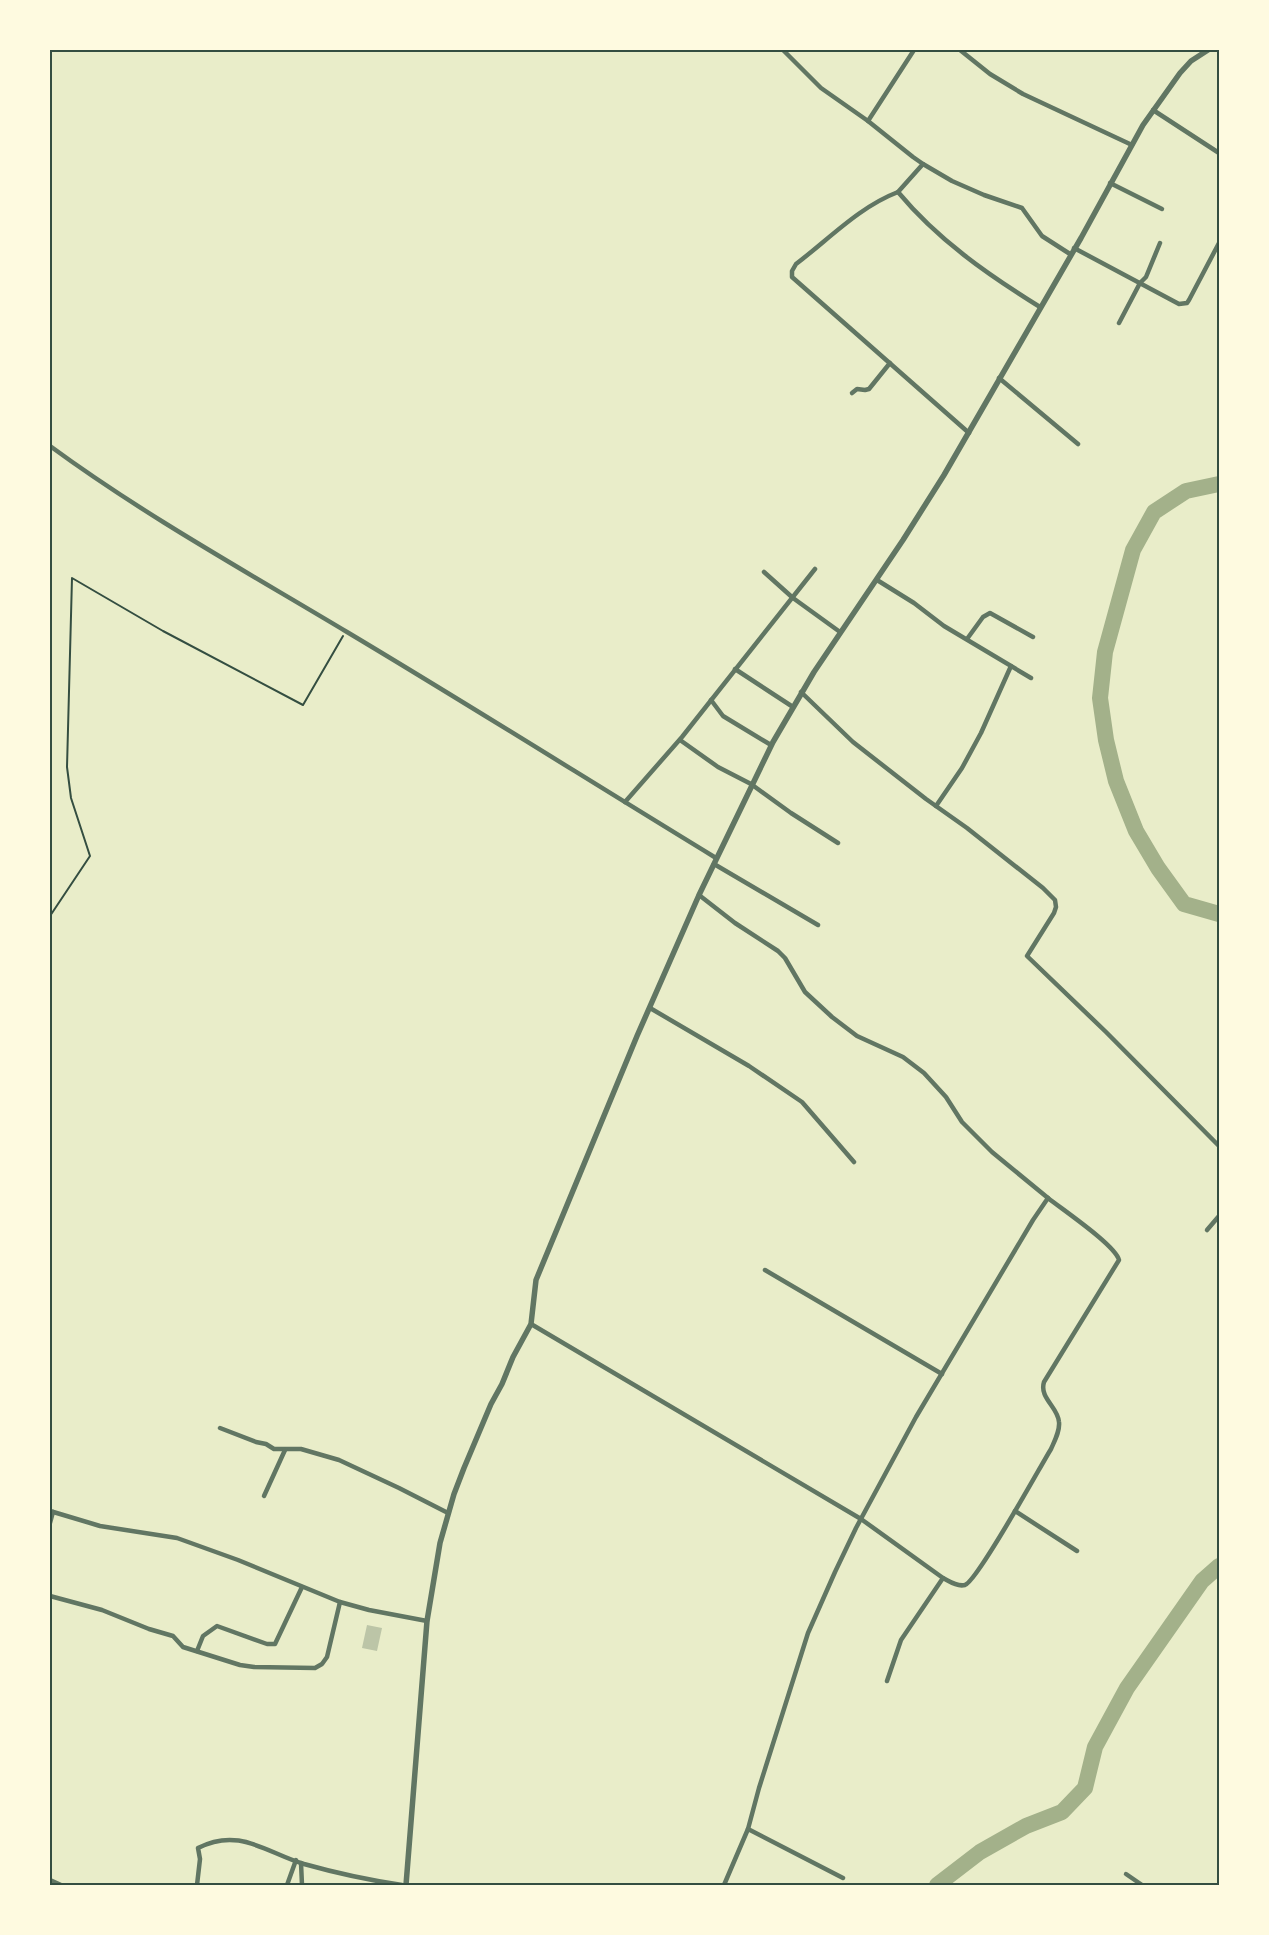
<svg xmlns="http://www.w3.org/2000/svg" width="1269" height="1935" viewBox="0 0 1269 1935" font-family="Barlow,sans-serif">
<rect width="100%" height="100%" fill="#e9edc9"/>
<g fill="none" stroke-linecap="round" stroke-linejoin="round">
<g stroke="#a3b18a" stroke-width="16">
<path d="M1219,484L1186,491L1154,512L1133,550L1105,652L1100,698L1106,740L1116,781L1136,831L1158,868L1184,904L1219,914"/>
<path d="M937,1885L980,1852L1026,1826L1062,1812L1085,1788L1095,1747L1127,1688L1202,1581L1219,1566"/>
</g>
</g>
<path fill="#bcc5a7" d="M367,1625L382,1628L377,1651L362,1648Z"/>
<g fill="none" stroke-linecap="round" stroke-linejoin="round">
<path stroke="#344e41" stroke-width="2" d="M50,916L90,856L71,798L67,767L72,578L163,631L303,705L343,636"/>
<g stroke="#617663" stroke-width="4.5">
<path d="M783,50L821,88L868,121L913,157L923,164L898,192C938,240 987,274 1040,307"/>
<path d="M960,50L990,74L1023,94L1132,145"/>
<path d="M1153,110L1219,153"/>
<path d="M868,121L914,50"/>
<path d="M923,164L952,181L984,195L1022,208L1042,236L1070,254"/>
<path d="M1110,183L1162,209"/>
<path d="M898,192C859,207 829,239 796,264L792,271V277L969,433"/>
<path d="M1074,248L1179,304L1187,303L1189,300L1219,243"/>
<path d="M1119,323L1140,283L1146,277L1160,243"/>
<path d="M999,378L1078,444"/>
<path d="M852,393L857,389L865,390L869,389L890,363"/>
<path d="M50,446C144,515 247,572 347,632C471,706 593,783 716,858"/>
<path d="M764,572L793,598L840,632"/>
<path d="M877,580L914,603L944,626L1031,678"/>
<path d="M967,639L983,617L990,613L1033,637"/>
<path d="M735,669L793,707"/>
<path d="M801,692L853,742L926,799L967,828L1043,888L1055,900L1056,907L1054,913L1027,956L1106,1032L1219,1146"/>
<path d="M711,700L723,716L771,745"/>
<path d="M680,740L718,767L751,784L791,813L838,843"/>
<path d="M625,802L682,737L815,569"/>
<path d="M936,806L962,768L981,733L1011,666"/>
<path d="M714,864L818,925"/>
<path d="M699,895L735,923L778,951L785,958L805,992L832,1017L857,1036L903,1057L924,1073L946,1097L962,1122L992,1152L1048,1198L1033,1220L916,1417L856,1528L835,1572L808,1633L759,1788L748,1829L724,1885"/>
<path d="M650,1008L749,1066L802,1102L854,1162"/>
<path d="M1207,1230L1219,1216"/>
<path d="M765,1270L942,1374"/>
<path d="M531,1324L861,1519L943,1578"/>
<path d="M220,1428L256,1442L266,1444L274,1449H301L339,1460L399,1488L448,1513"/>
<path d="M264,1496L285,1450"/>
<path d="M50,1511L100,1526L177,1538L238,1560L340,1602L369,1610L427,1621"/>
<path d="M1015,1511L1077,1551"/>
<path d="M50,1523L53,1512"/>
<path d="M50,1596L102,1610L149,1629L173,1636L183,1647L240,1665L254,1667L315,1668L322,1664L327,1657L340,1602"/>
<path d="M197,1651L203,1636L217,1626L267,1644H275L302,1587"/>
<path d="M887,1681L901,1640L943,1578C949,1581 957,1587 965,1585C978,1580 1040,1467 1051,1449C1055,1440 1060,1431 1059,1422C1058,1407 1039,1398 1044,1382L1119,1260C1115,1245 1063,1210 1048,1198"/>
<path d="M748,1829L843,1878"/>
<path d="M301,1863L302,1885"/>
<path d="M1126,1874L1142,1885"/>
<path d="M50,1880L61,1885"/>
<path d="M197,1885L200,1859L198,1848C239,1827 265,1852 304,1864C336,1873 368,1880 402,1885"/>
<path d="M287,1885L296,1860"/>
</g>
<path stroke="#617663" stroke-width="5.5" d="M406,1885L427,1621L440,1543L454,1494L464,1468L491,1404L502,1384L513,1357L531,1324L536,1280L637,1036L699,895L773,742L814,672L903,540L944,475L1081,238L1143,125L1180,73L1191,61L1208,50"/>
</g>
<rect width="1269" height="1935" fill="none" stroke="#fefae0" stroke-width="102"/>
<rect x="51" y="51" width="1167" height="1833" fill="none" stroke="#344e41" stroke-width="2"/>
</svg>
